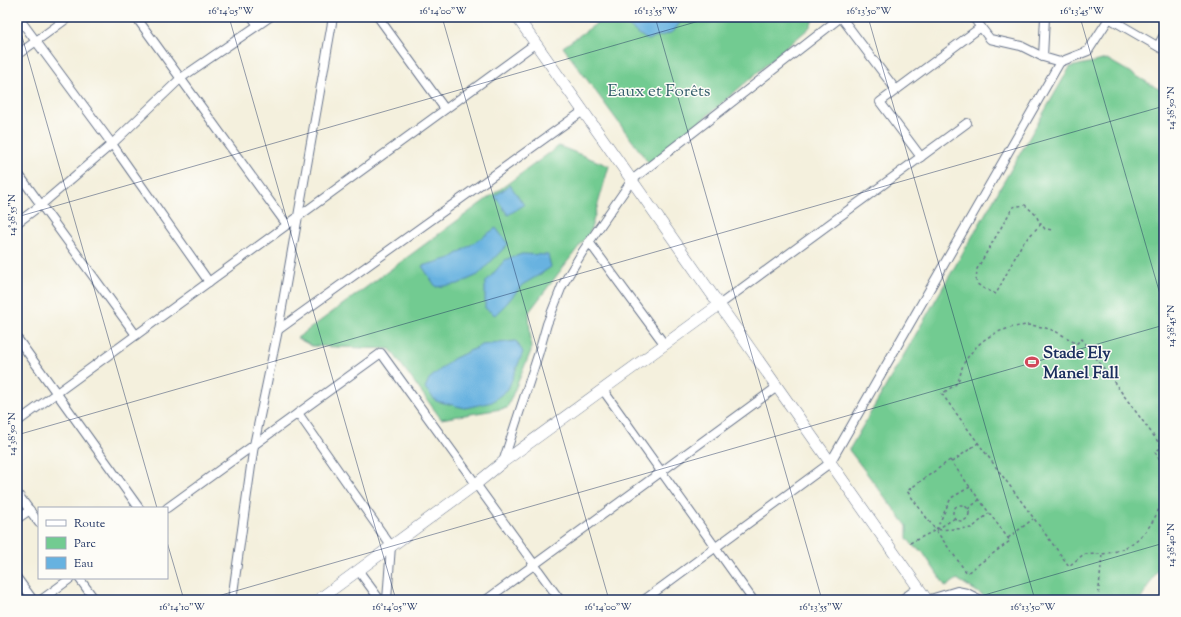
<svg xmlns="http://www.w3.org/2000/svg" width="1181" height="617" viewBox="0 0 1181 617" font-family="'Sorts Mill Goudy',serif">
<rect width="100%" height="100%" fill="#fdfcf7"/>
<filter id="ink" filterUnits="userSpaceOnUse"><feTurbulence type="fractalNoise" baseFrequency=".025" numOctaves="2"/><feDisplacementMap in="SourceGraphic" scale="8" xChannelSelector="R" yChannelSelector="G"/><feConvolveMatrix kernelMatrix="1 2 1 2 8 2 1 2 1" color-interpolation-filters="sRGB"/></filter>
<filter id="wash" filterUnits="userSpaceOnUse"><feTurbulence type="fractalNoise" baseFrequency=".012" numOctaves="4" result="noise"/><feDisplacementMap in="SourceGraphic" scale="16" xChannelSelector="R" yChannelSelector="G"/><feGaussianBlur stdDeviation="0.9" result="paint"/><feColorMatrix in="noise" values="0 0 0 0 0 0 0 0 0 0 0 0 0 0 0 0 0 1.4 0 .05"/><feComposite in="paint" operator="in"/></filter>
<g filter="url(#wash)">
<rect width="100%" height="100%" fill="#f4f0dd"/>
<g fill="#72cb91" stroke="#467d78">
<path d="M602,17H630L629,26L673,32L684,17H815L809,28L650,165L563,47L603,19Z"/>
<path d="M1107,59L1164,92V559L1140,600H990L957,579L946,587L922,551L914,547L907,538V526L849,450L1070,67Z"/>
<path d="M559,146L609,166L590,232L529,312L531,351L507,408L441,419L390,349L312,346L297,338Z"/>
</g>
<g fill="#67b2e0" stroke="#41709f">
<path d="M630,17H684L673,32L647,40L628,26Z"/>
<path d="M510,185L524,205L508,215L495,196Z"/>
<path d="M496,228L508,244L478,275L458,284L436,287L422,266L451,258Z"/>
<path d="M522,254L548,255L551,267L539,275L522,285L507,303L495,315L485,308V283L505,260Z"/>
<path d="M516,341L523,352L508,389L492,402L465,408L436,401L425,388L429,379L453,359L482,345Z"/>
</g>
</g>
<g filter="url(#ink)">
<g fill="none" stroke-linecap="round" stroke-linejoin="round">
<defs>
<g id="street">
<path d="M18,17L112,144L209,282"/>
<path d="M136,17L287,225"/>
<path d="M252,17L258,25"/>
<path d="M378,17L445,109"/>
<path d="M841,17L896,90"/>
<path d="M973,17L990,39L1021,46L1043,57L1060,62L1088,51L1110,17"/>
<path d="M1107,17L1164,50"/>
<path d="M1158,46L1164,35"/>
<path d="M17,55L69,17"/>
<path d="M1043,57L1045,17"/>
<path d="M921,157L880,102L981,27"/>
<path d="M17,172L136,335"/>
<path d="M17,223L41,205L112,144L181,78L270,17"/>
<path d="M589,242L665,345"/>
<path d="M719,305L967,123"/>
<path d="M278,330L583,111"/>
<path d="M17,338L139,508"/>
<path d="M603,390L753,600"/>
<path d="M298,413L391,546L387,600"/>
<path d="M17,422L536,43"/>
<path d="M503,462L539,352L547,324L562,286L583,251L632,180L841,17"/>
<path d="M17,493L39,523"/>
<path d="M167,508L381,353L560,600"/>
<path d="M17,519L30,510"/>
<path d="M358,570L380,600"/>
<path d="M17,578L33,600"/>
<path d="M79,578L95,600"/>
<path d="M41,600L71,578"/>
<path d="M232,600L254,445L278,330L333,17"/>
<path d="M486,600L777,387"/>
<path d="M644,600L830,463L1060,62"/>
<path d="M901,600L918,588"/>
<path d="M927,600L957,591L967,593L981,600"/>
<path d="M1163,600L1164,599"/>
</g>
<g id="secondary">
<path d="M517,17L927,600"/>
<path d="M318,600L476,484L503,462L719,305"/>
</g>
</defs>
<use href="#street" stroke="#67738a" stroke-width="10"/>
<use href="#secondary" stroke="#67738a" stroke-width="12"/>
<g stroke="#67738a" stroke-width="1.5" stroke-dasharray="3 3" stroke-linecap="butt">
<path d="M1041,224L1022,244L996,294L983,288L976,283L977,269L1013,207L1025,205L1036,215L1040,224H1041L1045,229L1054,230"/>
<path d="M1027,325C1046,326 1060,332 1076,344L1082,339L1162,447L1155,452C1176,484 1157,531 1126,547C1113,554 1097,555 1084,554L1069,566L942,394C946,390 956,386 958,381C961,375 961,369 964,363C979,338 999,328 1027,325Z"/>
<path d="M950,460L1010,541L967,573L907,491Z"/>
<path d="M952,462L978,443"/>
<path d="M970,487L951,498L936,530L972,528L989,513"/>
<circle cx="961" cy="513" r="8"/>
<path d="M968,509L979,500"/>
<path d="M1008,538L1033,519"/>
<path d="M910,543L936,530L955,518"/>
<path d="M1098,600L1102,554"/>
</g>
<use href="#street" stroke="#fff" stroke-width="8"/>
<use href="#secondary" stroke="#fff" stroke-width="11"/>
</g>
</g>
<path fill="none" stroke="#1b2f5e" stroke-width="1" stroke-opacity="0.45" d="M229,17L396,600M442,17L609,600M655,17L822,600M868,17L1035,600M1080,17L1164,308M17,19L157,508M17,217L713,17M17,435L1164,106M167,542L184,600M204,600L1164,325M967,600L1164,543"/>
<defs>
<symbol id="stadium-bare" viewBox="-9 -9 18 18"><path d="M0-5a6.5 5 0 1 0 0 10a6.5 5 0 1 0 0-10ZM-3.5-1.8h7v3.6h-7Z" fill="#d1495b" stroke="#fdfcf7" stroke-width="2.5" paint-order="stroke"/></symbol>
</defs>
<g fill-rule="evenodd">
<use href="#stadium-bare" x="1022" y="352" width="20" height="20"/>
</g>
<g text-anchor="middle" stroke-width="3" stroke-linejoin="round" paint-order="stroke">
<g font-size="17" fill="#355e6d" stroke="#fdfcf7">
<text x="659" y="96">Eaux et Forêts</text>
</g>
<g font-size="17" font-weight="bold" fill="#1b2f5e" stroke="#fdfcf7" text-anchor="start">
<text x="1043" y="358">Stade Ely<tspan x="1043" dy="20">Manel Fall</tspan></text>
</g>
</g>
<rect width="1181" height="617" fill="none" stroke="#fdfcf7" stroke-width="44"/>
<rect x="38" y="507" width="130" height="72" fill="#fdfcf7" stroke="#a3aaba"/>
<rect x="46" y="520" width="20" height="6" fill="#ffffff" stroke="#a3aaba"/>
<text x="74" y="527" font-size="12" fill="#1b2f5e">Route</text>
<rect x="46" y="537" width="20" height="12" fill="#72cb91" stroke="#a3aaba"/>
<text x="74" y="547" font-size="12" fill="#1b2f5e">Parc</text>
<rect x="46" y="557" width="20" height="12" fill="#67b2e0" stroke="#a3aaba"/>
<text x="74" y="567" font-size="12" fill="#1b2f5e">Eau</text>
<rect x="22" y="22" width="1137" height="573" fill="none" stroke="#1b2f5e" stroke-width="1.5"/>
<g font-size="10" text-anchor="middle" fill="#1b2f5e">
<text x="231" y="14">16°14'05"W</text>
<text x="443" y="14">16°14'00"W</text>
<text x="656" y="14">16°13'55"W</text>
<text x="869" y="14">16°13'50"W</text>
<text x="1082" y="14">16°13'45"W</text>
<text transform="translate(1170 108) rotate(-90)" y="4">14°38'50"N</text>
<text transform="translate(11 215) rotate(-90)" y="4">14°38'55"N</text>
<text transform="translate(1170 326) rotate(-90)" y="4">14°38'45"N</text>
<text transform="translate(11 434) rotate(-90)" y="4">14°38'50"N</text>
<text transform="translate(1170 545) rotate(-90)" y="4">14°38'40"N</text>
<text x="182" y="610">16°14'10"W</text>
<text x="395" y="610">16°14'05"W</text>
<text x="608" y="610">16°14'00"W</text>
<text x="821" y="610">16°13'55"W</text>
<text x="1033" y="610">16°13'50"W</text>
</g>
</svg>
